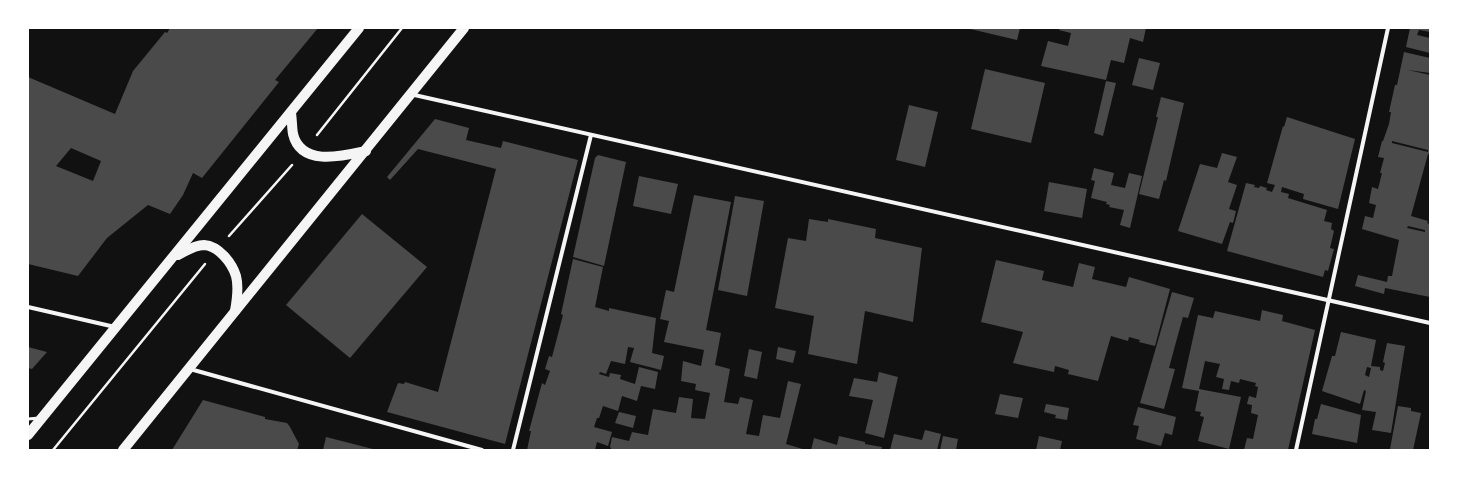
<svg xmlns="http://www.w3.org/2000/svg" width="1458" height="478" viewBox="0 0 1458 478" font-family="'PT Sans',sans-serif">
<rect width="100%" height="100%" fill="#111"/>
<g fill="#4a4a4a" fill-rule="evenodd">
<path d="M170,28H318L275,80L279,82L202,178L193,173L183,195L170,214L148,205L107,238L78,276L28,264V77L115,114L133,71L165,32L167,33ZM71,148L101,161L93,181L56,166Z"/>
<path d="M966,28H1020L1017,40Z"/>
<path d="M1060,28H1146L1143,42L1130,38L1124,63L1111,60L1106,80L1041,66L1048,41L1068,46L1071,33L1059,30Z"/>
<path d="M1410,28H1430V32L1419,30L1417,35L1430,38V53L1406,47Z"/>
<path d="M1404,52L1430,58V73L1408,70L1430,75V155L1428,154L1411,216L1428,221L1427,223L1430,224V297L1385,288L1384,294L1355,286L1358,275L1387,282L1388,276H1392L1399,240L1362,229L1365,216L1373,218L1376,205L1369,203L1372,187L1378,189L1382,173H1380L1384,158L1378,157L1382,141H1383L1389,124L1391,112H1389L1395,85H1397ZM1392,141L1428,150V152L1392,143ZM1408,226L1425,230V232L1407,228Z"/>
<path d="M1139,58L1160,63L1153,90L1132,85Z"/>
<path d="M985,69L1045,83L1031,143L971,129Z"/>
<path d="M1106,81L1116,83L1103,136L1094,133Z"/>
<path d="M1161,97L1184,103L1166,181L1164,180L1159,199L1139,194L1158,117H1156Z"/>
<path d="M909,105L938,112L925,167L896,160Z"/>
<path d="M1287,117L1355,139L1338,209L1303,199L1304,194L1282,187L1281,192L1289,194L1288,198L1327,210L1324,221L1332,223L1331,229L1334,231L1330,248L1334,249L1328,271L1325,270L1323,277L1227,251L1246,183L1255,185L1254,187L1259,188L1260,186L1267,188L1266,190L1272,192L1275,185L1267,183L1283,126L1284,127Z"/>
<path d="M435,119L469,128L466,140L501,148L503,141L578,160L505,444L387,412L398,383L404,384L405,382L438,392L496,169L418,149L390,180L387,177Z"/>
<path d="M1222,153L1237,157L1228,182L1237,185L1229,209L1236,211L1233,223L1230,222L1222,244L1178,231L1200,164L1217,168Z"/>
<path d="M598,155L626,162L604,266L573,257L595,158Z"/>
<path d="M1094,168L1114,173L1111,185L1125,188L1129,173L1142,176L1130,228L1120,225L1124,210L1109,207L1110,205L1106,204L1107,202L1091,198L1095,181L1091,180Z"/>
<path d="M639,176L678,184L671,214L633,206Z"/>
<path d="M1049,182L1087,189L1082,218L1044,211Z"/>
<path d="M694,195L731,202L706,330L721,333L715,365L730,369L724,402L738,404L740,397L753,400L746,434L759,436L763,415L780,418L788,381L801,384L786,444L806,450H611V448L610,447L612,437L629,441L632,432L648,435L653,409L676,413L679,397L693,399L691,418L705,419L710,393L695,390L696,384L681,381L683,361L701,366L704,350L664,342L669,321L660,319L666,290L674,292Z"/>
<path d="M735,196L764,201L747,296L718,290Z"/>
<path d="M362,214L427,267L350,358L286,305Z"/>
<path d="M809,219L828,222V219L876,229L875,238L922,248L913,322L865,311L857,364L808,354L814,316L775,308L788,238L806,241Z"/>
<path d="M573,259L603,267L595,307L609,311V308L656,318L652,353L664,356L661,370L630,362L634,348L628,347L625,364L611,361L606,374L600,372L599,374L609,377L610,373L621,375L620,379L635,384L639,367L658,372L655,389L641,386L637,401L622,396L618,411L603,406L599,418H597L594,427L612,432L608,446L597,442L595,450H527L531,431H529L542,383L545,385L550,371L545,369L549,356L552,357L563,315L561,314Z"/>
<path d="M996,260L1044,271L1042,280L1073,287L1079,263L1095,267L1092,279L1126,287L1129,277L1170,289L1155,346L1139,342L1140,340L1129,337L1128,341L1111,336L1098,381L1068,374L1069,370L1055,366L1054,372L1013,363L1023,332L981,322Z"/>
<path d="M1172,292L1194,298L1188,318L1183,317L1176,342L1169,368L1175,369L1164,409L1140,403Z"/>
<path d="M1262,310L1283,315L1282,321L1315,330L1288,450H1244L1247,438L1253,439L1258,415L1251,413L1252,405L1247,404L1249,396L1256,398L1258,387L1255,386L1256,383L1240,379L1239,383L1231,381L1229,390L1222,389L1224,379L1216,377L1220,364L1205,361L1199,389L1241,397L1229,449L1198,441L1204,417L1200,416L1201,412L1195,411L1199,391L1182,388L1198,315L1213,318L1215,311L1260,321Z"/>
<path d="M1341,332L1376,340L1371,366L1380,367V370L1383,371L1385,363L1383,362L1387,343L1405,346L1391,433L1372,430L1376,412L1362,410L1366,391L1364,390L1360,404L1322,391L1332,356H1335ZM1367,367L1371,368L1369,377L1365,375Z"/>
<path d="M28,347L47,352L32,369L28,368Z"/>
<path d="M778,347L796,351L793,363L776,359Z"/>
<path d="M749,349L762,352L757,379L744,376Z"/>
<path d="M879,372L898,377L884,438L865,433L873,400L849,396L854,378L877,382Z"/>
<path d="M1000,394L1023,398L1018,418L995,414Z"/>
<path d="M203,400L265,417V419L287,423L290,427L299,444L297,450H172Z"/>
<path d="M1046,404L1069,408L1067,420L1055,418L1056,415L1044,412Z"/>
<path d="M1321,404L1361,415L1357,443L1312,434L1315,419H1317Z"/>
<path d="M1398,406L1411,408V411L1421,413L1413,450L1390,449Z"/>
<path d="M1138,407L1176,417L1172,435L1165,433L1161,446L1136,439L1139,426L1133,425Z"/>
<path d="M619,412L636,416L633,428L615,423Z"/>
<path d="M925,430L941,434L937,450H890L894,434L922,440Z"/>
<path d="M839,436L865,442V444L882,447L881,450H811L814,438L837,445Z"/>
<path d="M943,436L958,439L956,450H940Z"/>
<path d="M1039,436L1062,441L1060,450H1036Z"/>
<path d="M326,437L373,449V450H323Z"/>
</g>
<g fill="none" stroke-linecap="round" stroke-linejoin="round">
<g stroke="#f5f5f5" stroke-width="2.5">
<path d="M317,135L402,28"/>
<path d="M229,236L292,165"/>
<path d="M53,450L205,264"/>
</g>
<path stroke="#f5f5f5" stroke-width="3" d="M28,419L39,418"/>
<g stroke="#f5f5f5" stroke-width="4">
<path d="M410,94L1430,323"/>
<path d="M28,307L115,327"/>
<path d="M190,369L482,450"/>
<path d="M513,450L591,135"/>
<path d="M1296,450L1388,28"/>
</g>
<g stroke="#f5f5f5" stroke-width="10">
<path d="M291,113C292,120 292,128 293,134C301,167 343,156 366,151"/>
<path d="M178,255C186,251 194,245 204,245C219,246 232,263 236,276C239,287 237,300 235,311"/>
<path d="M28,435L359,28"/>
<path d="M123,450L464,28"/>
</g>
</g>
<rect width="1458" height="478" fill="none" stroke="#ffffff" stroke-width="58"/>
</svg>
